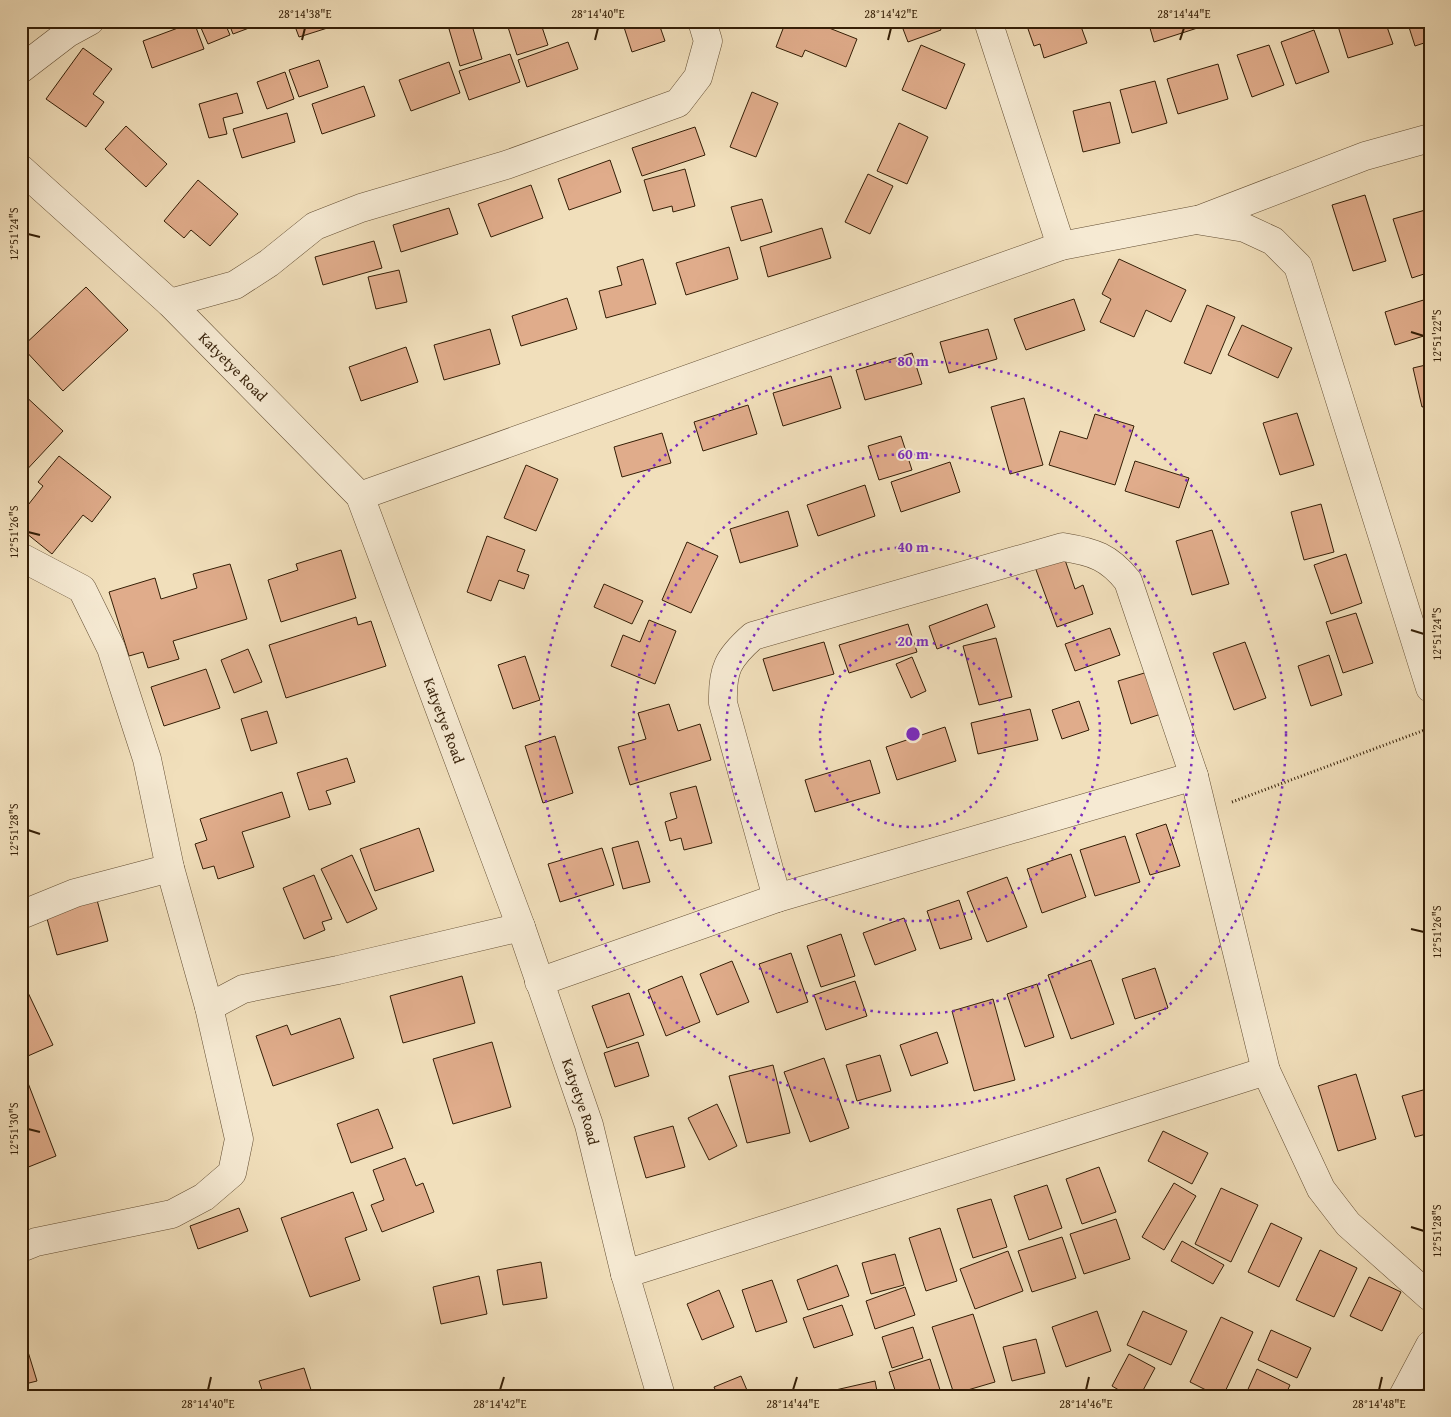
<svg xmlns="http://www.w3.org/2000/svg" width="1451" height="1417" viewBox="0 0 1451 1417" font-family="'Gentium Book Plus',serif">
<rect width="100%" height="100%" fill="#f1dfbb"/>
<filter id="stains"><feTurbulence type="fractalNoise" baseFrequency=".004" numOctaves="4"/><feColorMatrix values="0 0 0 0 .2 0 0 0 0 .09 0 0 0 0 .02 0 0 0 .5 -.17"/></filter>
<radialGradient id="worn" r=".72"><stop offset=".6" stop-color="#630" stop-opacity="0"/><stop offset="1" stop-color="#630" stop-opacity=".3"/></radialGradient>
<g fill="#e0ac8b" stroke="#341e06">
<path d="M198,21H224L230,35L208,44Z"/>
<path d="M228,21H255L257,25L233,34Z"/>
<path d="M293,21H336L337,25L299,37Z"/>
<path d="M506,21H540L548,45L517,55Z"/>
<path d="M622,21H658L665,41L632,52Z"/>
<path d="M786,21H826L824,26L857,39L846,67L805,50L802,57L776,47Z"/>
<path d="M900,21H937L941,30L908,42Z"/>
<path d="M1043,21H1079L1087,43L1044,58L1040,44L1034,46L1027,26Z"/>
<path d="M1148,21H1212L1213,23L1154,42Z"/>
<path d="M1344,21H1385L1393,44L1348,58L1337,23Z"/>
<path d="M1407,21H1430V41L1415,46Z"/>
<path d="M194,22L204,49L152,68L143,41Z"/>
<path d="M471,22L482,59L460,66L449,29Z"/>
<path d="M1314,30L1329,72L1296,84L1281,42Z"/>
<path d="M568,42L578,69L527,87L518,60Z"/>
<path d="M921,45L965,64L946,109L902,90Z"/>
<path d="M1269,45L1284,85L1252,97L1237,55Z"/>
<path d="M83,48L112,69L93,94L104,102L86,127L46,99Z"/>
<path d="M510,54L520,82L469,100L459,71Z"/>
<path d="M319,60L328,87L299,97L289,70Z"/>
<path d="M449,62L460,93L411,111L399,80Z"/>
<path d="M1218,64L1228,99L1178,114L1167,79Z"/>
<path d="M285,72L294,99L267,109L257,82Z"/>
<path d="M1155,81L1167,123L1132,133L1120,90Z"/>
<path d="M364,86L375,116L322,134L312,104Z"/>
<path d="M752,92L778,103L756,157L730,147Z"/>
<path d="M237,93L243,113L223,118L227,134L209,138L199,104Z"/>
<path d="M1110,102L1120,143L1083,152L1073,111Z"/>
<path d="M287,113L295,142L242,158L233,129Z"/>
<path d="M899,123L928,137L907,184L877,171Z"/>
<path d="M126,126L167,164L146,187L105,149Z"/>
<path d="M695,127L705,155L642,176L632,148Z"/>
<path d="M610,160L621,192L569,210L558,179Z"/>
<path d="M685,169L695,206L673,212L672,206L653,211L644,180Z"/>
<path d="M868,174L893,186L870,234L845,222Z"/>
<path d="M198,180L238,214L210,246L191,230L184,238L164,221Z"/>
<path d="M531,185L543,218L491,237L478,204Z"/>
<path d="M1365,195L1386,261L1353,271L1332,205Z"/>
<path d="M762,199L772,232L741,241L731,207Z"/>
<path d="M449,208L458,234L401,252L393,225Z"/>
<path d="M1429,209L1430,272L1412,278L1393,219Z"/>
<path d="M822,228L831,258L768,277L760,247Z"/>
<path d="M374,241L382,268L323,285L315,257Z"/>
<path d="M729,247L738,279L686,295L676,263Z"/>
<path d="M643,259L656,304L606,318L599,291L622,285L617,267Z"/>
<path d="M1119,259L1186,290L1171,322L1146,310L1134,337L1100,322L1111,299L1102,294Z"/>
<path d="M399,270L407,302L376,309L368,277Z"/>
<path d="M86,287L128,330L63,391L22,347Z"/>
<path d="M567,298L577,329L521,346L512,316Z"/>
<path d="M1430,298V334L1395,345L1385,312Z"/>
<path d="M1074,299L1085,330L1026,350L1014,319Z"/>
<path d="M1207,305L1235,317L1211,374L1184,363Z"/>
<path d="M1242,325L1292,348L1278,378L1228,355Z"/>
<path d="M490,329L500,364L444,380L434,345Z"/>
<path d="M988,329L997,359L949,373L940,342Z"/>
<path d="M406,347L418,382L361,401L349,367Z"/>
<path d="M912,353L922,384L865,400L856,370Z"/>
<path d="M1430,364V405L1422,407L1413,368Z"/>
<path d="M831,376L841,408L783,426L773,393Z"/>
<path d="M21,392L63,431L21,476Z"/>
<path d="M1024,398L1043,465L1010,474L991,407Z"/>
<path d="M748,405L757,434L703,451L694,422Z"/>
<path d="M1297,413L1314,465L1280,475L1263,423Z"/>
<path d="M1095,414L1134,426L1115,485L1049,465L1060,431L1087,439Z"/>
<path d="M662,433L671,463L622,477L614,447Z"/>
<path d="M901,436L912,470L879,480L868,446Z"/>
<path d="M59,456L111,497L92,522L83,515L52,554L21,529V514L43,486L38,482Z"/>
<path d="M1135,461L1189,478L1179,508L1125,491Z"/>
<path d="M950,462L960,492L901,512L891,482Z"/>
<path d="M526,465L558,479L536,531L504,518Z"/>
<path d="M865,485L875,516L818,536L807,505Z"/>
<path d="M1321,504L1334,552L1304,560L1291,512Z"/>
<path d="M788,511L798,546L740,563L730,529Z"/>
<path d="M1212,530L1229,584L1192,595L1176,541Z"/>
<path d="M487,536L525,550L517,571L529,575L524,589L499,580L491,601L467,592Z"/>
<path d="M687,542L718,556L691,613L662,600Z"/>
<path d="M341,550L356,598L281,622L268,580L298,570L296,564Z"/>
<path d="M1346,554L1362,603L1331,614L1314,565Z"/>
<path d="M1064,557L1075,589L1083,585L1093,614L1057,627L1035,567Z"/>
<path d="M230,564L247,619L173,641L179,659L148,668L143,652L129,656L109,592L155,578L161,599L197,588L193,574Z"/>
<path d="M604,584L643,601L632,624L594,607Z"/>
<path d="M987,604L995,627L937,649L929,626Z"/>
<path d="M1356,613L1373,663L1343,673L1326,622Z"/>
<path d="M356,617L358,625L371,621L386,666L286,698L269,645Z"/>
<path d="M649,620L676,631L655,684L611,666L623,635L640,642Z"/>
<path d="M908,624L917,652L849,673L839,645Z"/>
<path d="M1110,628L1120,655L1075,671L1065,644Z"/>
<path d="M996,638L1012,697L979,705L963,646Z"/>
<path d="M824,642L834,674L773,691L763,659Z"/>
<path d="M1245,642L1266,698L1234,710L1213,653Z"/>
<path d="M248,649L262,682L234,693L221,660Z"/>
<path d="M1329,655L1342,695L1311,706L1298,666Z"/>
<path d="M525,656L540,700L513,709L498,665Z"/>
<path d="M912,657L926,691L911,698L896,664Z"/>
<path d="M206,669L220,708L164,726L151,687Z"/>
<path d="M1151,671L1164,713L1131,724L1118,681Z"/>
<path d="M1079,701L1089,730L1062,739L1052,710Z"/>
<path d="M669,704L678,731L700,724L711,760L630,785L618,747L646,739L638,713Z"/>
<path d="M1030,709L1038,740L978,754L971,723Z"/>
<path d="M267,711L277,743L251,751L241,719Z"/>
<path d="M945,727L956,761L897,780L886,747Z"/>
<path d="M555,736L573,793L543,803L525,746Z"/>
<path d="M347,758L355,782L326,791L331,804L309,810L297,773Z"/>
<path d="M870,760L880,793L815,812L805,780Z"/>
<path d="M696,786L712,843L684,850L681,838L670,841L665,822L677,818L670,793Z"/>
<path d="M282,792L290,817L242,832L254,867L218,879L214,866L203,869L195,844L207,840L200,819Z"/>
<path d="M1166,824L1180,866L1150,875L1136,834Z"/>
<path d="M419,828L434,871L375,891L360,849Z"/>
<path d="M1125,836L1140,882L1095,896L1080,850Z"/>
<path d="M638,841L650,882L623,889L612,848Z"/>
<path d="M602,848L614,885L560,902L548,864Z"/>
<path d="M1071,854L1086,897L1042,913L1027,869Z"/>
<path d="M352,855L377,909L347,923L321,869Z"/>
<path d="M314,875L332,919L322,922L325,930L304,939L283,888Z"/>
<path d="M1007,877L1027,927L987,942L967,892Z"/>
<path d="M97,900L108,941L57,955L46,915Z"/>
<path d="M959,900L972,939L940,949L927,911Z"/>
<path d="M904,918L916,950L875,965L863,933Z"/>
<path d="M841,934L855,976L821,987L807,946Z"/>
<path d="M791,953L808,1002L777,1013L759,964Z"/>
<path d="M1091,960L1114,1024L1071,1039L1048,975Z"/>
<path d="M732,961L749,1002L717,1015L700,974Z"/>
<path d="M1155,968L1168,1008L1135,1019L1122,979Z"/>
<path d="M462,976L475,1023L403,1043L390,996Z"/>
<path d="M682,976L700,1022L666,1036L648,990Z"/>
<path d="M21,978L53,1045L21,1059Z"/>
<path d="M855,981L867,1016L826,1030L814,995Z"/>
<path d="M1037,984L1054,1037L1025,1047L1007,994Z"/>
<path d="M629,993L644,1035L607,1048L592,1006Z"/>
<path d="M993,999L1015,1080L974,1091L952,1011Z"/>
<path d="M340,1018L354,1058L273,1086L256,1036L287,1025L291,1035Z"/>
<path d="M937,1032L948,1063L911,1076L900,1045Z"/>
<path d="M492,1042L511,1107L453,1124L433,1059Z"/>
<path d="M638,1042L649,1076L615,1087L604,1053Z"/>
<path d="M880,1055L891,1091L857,1101L846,1065Z"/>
<path d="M824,1058L849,1128L810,1142L784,1072Z"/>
<path d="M773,1065L790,1133L747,1143L729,1076Z"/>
<path d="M1356,1074L1376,1139L1338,1151L1318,1086Z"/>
<path d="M28,1083L56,1156L21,1170V1086Z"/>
<path d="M1430,1088V1133L1415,1137L1402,1096Z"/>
<path d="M717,1104L737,1146L709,1160L688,1118Z"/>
<path d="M378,1109L393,1148L351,1163L337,1124Z"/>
<path d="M673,1126L685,1167L646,1178L634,1137Z"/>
<path d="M1163,1131L1208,1153L1192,1184L1148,1161Z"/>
<path d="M405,1158L416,1186L423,1183L434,1212L382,1232L371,1205L384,1200L373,1170Z"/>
<path d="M1099,1167L1116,1212L1082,1224L1066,1179Z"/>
<path d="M1174,1183L1196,1196L1164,1250L1142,1237Z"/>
<path d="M1047,1185L1062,1228L1029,1240L1014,1196Z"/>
<path d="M1221,1188L1258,1205L1231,1262L1195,1244Z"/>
<path d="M353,1192L367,1230L345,1238L360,1280L310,1297L281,1218Z"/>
<path d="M991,1199L1007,1247L973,1258L957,1209Z"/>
<path d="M239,1208L248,1231L198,1249L190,1226Z"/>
<path d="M1116,1219L1130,1259L1084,1274L1070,1234Z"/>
<path d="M1271,1223L1302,1238L1279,1287L1248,1272Z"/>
<path d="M940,1228L957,1281L926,1291L909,1238Z"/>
<path d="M1062,1237L1076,1278L1032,1292L1018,1251Z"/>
<path d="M1182,1241L1224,1265L1213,1284L1171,1261Z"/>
<path d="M1320,1250L1357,1268L1334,1317L1296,1300Z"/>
<path d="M1008,1251L1023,1291L975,1309L960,1269Z"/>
<path d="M895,1254L904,1285L871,1294L862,1263Z"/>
<path d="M541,1262L547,1298L503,1305L497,1270Z"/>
<path d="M837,1265L849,1296L808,1310L797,1280Z"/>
<path d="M479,1276L487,1314L441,1324L433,1287Z"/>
<path d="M1369,1277L1401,1292L1382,1331L1350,1316Z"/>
<path d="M772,1280L787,1322L756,1332L742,1290Z"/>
<path d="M905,1287L915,1315L875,1329L866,1301Z"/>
<path d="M719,1290L734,1327L702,1340L687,1304Z"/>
<path d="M842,1305L853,1335L814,1348L803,1318Z"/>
<path d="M1097,1311L1111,1351L1066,1367L1052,1327Z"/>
<path d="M1143,1311L1187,1331L1171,1365L1127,1345Z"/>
<path d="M973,1314L995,1382L954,1394L932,1327Z"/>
<path d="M1221,1317L1253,1332L1223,1396H1218L1190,1382Z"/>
<path d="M913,1327L923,1358L892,1368L882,1337Z"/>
<path d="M21,1329L37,1381L21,1385Z"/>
<path d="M1271,1330L1311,1348L1297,1378L1258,1360Z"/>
<path d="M1036,1339L1045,1373L1012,1381L1003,1347Z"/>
<path d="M1129,1354L1155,1368L1140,1396H1129L1112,1386Z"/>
<path d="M930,1359L942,1396H897L889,1372Z"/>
<path d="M304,1368L313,1396H264L259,1381Z"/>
<path d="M1257,1369L1290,1385L1285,1396H1245Z"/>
<path d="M741,1376L749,1395L718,1396L714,1387Z"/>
<path d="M875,1381L878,1396H832L831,1391Z"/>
</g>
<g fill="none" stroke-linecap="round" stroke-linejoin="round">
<defs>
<g id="minor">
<path d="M988,21L1061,246"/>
<path d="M21,69L68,33L90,21"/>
<path id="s1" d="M21,169L170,303L360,496L521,927L589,1125L625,1274L661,1396"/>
<path d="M1198,220L1365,156L1430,138"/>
<path d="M170,303L235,285L269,263L315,226L361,208L506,165L678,103L698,77L708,41L702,21"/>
<path d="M360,496L1061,246L1196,220L1245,228L1273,241L1298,266L1430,688"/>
<path d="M21,557L82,589L111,648L147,759L170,868L209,1007L239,1139L232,1173L204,1197L172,1214L36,1242L21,1248"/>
<path d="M777,898L723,703C722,669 728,658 753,636L1063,547C1094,552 1109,557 1128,581L1194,776L1266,1071"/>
<path d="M21,915L75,893L170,868"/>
<path d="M539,982L777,898L1194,776"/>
<path d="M209,1007L243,989L338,970L521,927"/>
<path d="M625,1274L1266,1071L1321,1189L1348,1224L1430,1297"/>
<path d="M1403,1396L1430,1345"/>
</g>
</defs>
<use href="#minor" stroke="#634e33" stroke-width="29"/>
<path stroke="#341e06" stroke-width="3" stroke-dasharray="1 2.5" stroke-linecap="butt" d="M1232,802L1430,728"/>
<use href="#minor" stroke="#f6ead3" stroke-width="28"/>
</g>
<path fill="none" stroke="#341e06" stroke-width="2" d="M302,40L305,28M595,40L598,28M888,40L891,28M1180,40L1184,28M28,234L40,237M1411,332L1424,336M28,532L40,535M1411,630L1424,634M28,830L40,834M1411,929L1424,932M28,1129L40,1132M1411,1227L1424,1231M208,1390L211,1377M500,1390L504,1377M793,1390L797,1377M1086,1390L1089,1377M1379,1390L1382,1377"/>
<g fill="none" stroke="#7b2cbf" stroke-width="2.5" stroke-dasharray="2.5 5">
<circle cx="913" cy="734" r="93"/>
<circle cx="913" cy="734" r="187"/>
<circle cx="913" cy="734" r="280"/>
<circle cx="913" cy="734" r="373"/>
</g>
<g text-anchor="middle" stroke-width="4" stroke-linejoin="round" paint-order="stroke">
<g font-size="15" fill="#341e06" stroke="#f6ead3">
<text dy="5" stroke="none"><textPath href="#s1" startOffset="290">Katyetye Road</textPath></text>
<text dy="5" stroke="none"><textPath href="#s1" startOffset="711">Katyetye Road</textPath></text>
<text dy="5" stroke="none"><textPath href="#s1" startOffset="1116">Katyetye Road</textPath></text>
</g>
</g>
<circle cx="913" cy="734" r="8" fill="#7b2cbf" stroke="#f6ead3" stroke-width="2.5"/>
<g font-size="15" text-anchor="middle" font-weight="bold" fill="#7b2cbf" stroke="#f6ead3" stroke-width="4" stroke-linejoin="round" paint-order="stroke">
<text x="913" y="366">80 m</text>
<text x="913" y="459">60 m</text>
<text x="913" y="552">40 m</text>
<text x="913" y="646">20 m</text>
</g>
<rect width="1451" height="1417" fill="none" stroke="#f1dfbb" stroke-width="55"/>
<rect x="28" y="28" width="1396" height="1362" fill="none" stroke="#341e06" stroke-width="2"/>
<g font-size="12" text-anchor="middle" fill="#341e06">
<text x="305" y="18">28°14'38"E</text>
<text x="598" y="18">28°14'40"E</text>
<text x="891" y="18">28°14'42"E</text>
<text x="1184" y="18">28°14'44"E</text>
<text transform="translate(14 234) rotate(-90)" y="4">12°51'24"S</text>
<text transform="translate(1437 336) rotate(-90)" y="4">12°51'22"S</text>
<text transform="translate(14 532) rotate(-90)" y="4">12°51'26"S</text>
<text transform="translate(1437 634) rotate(-90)" y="4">12°51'24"S</text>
<text transform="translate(14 830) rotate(-90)" y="4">12°51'28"S</text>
<text transform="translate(1437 932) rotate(-90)" y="4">12°51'26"S</text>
<text transform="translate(14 1129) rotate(-90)" y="4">12°51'30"S</text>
<text transform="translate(1437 1231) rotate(-90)" y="4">12°51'28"S</text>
<text x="208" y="1408">28°14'40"E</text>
<text x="500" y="1408">28°14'42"E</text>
<text x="793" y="1408">28°14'44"E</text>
<text x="1086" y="1408">28°14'46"E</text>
<text x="1379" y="1408">28°14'48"E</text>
</g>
<rect width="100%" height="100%" filter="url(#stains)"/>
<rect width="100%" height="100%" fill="url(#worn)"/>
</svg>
